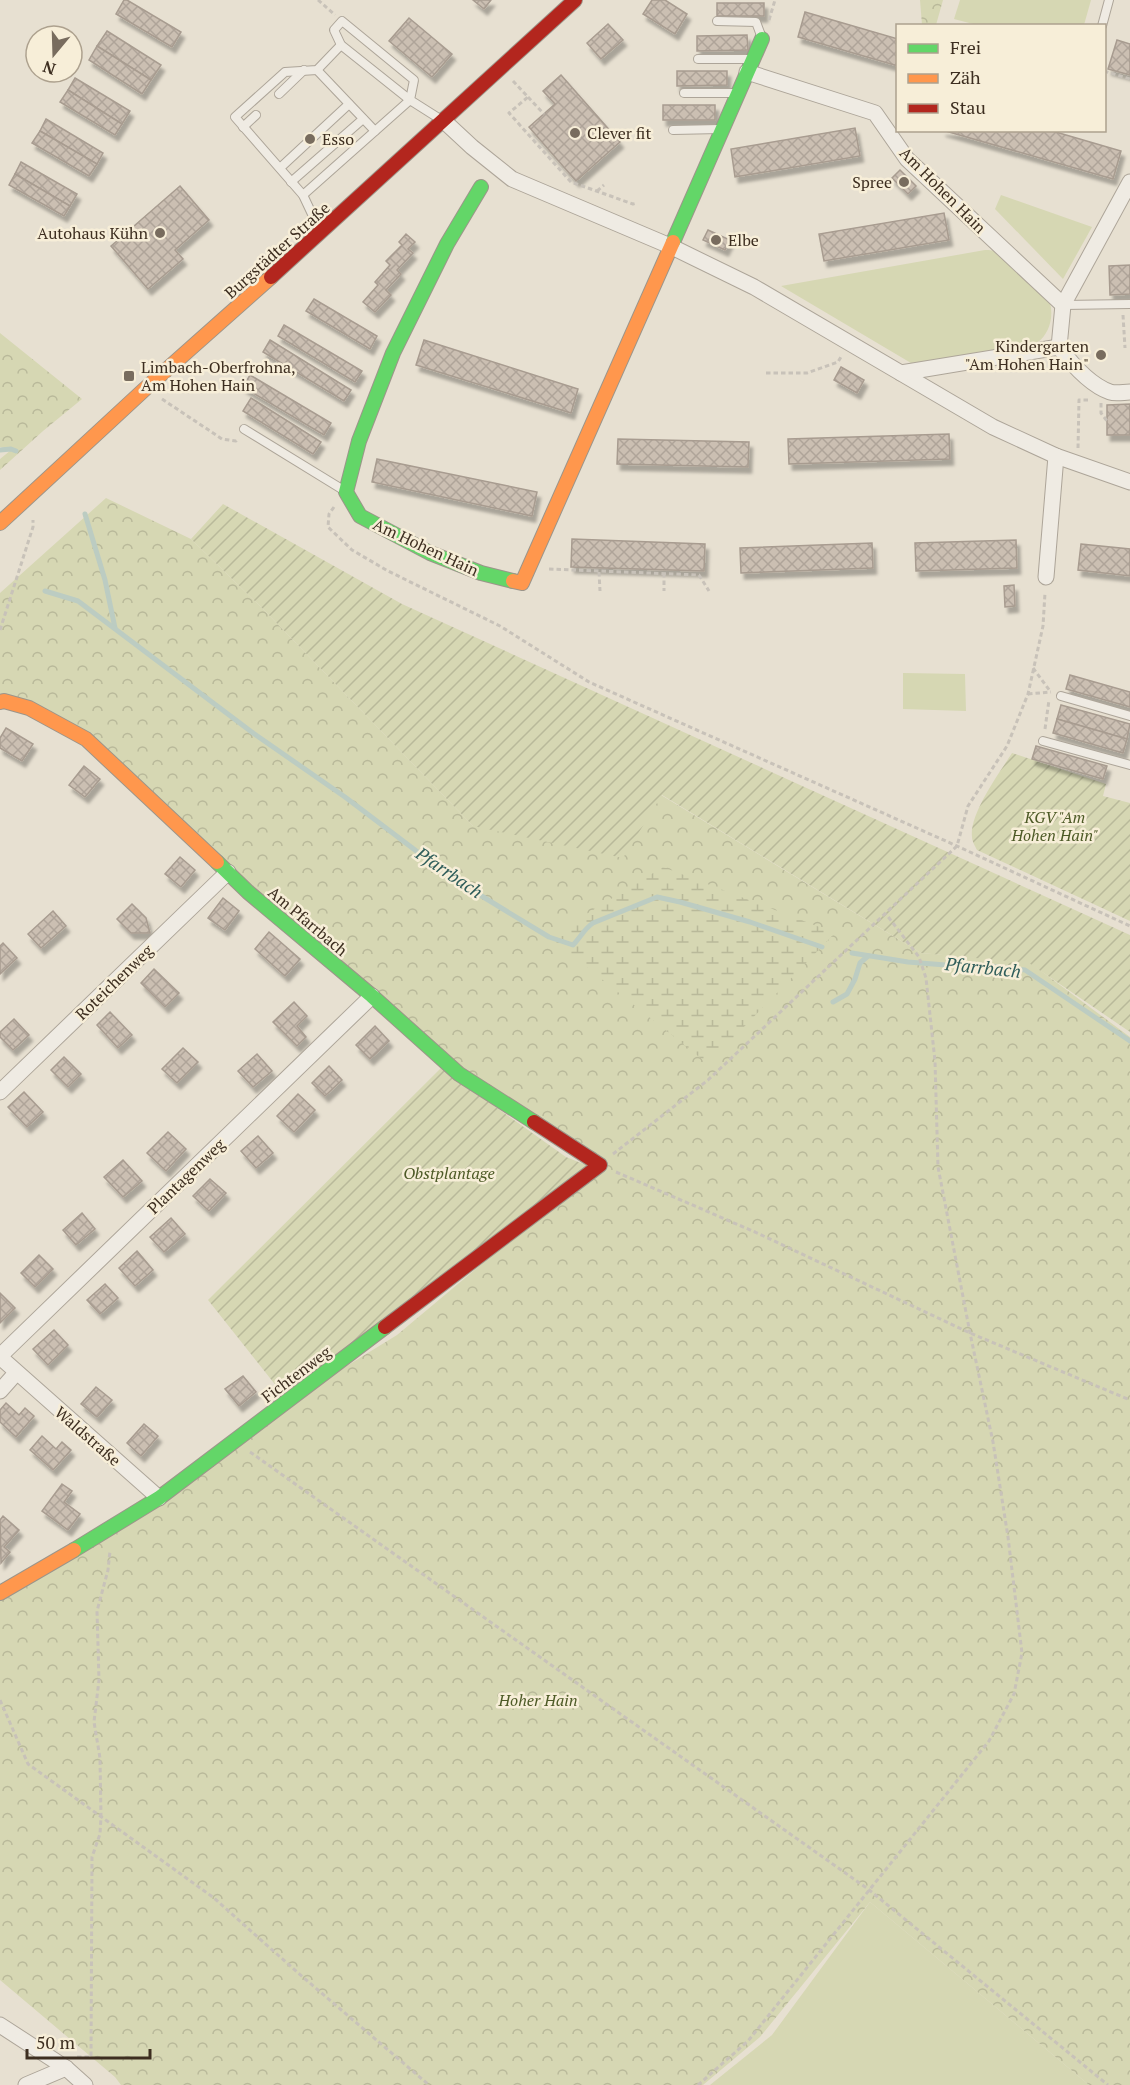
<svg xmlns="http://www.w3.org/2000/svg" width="1130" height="2085" viewBox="0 0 1130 2085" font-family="'PT Serif',serif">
<defs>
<pattern id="forest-crowns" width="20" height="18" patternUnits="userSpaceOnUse" patternTransform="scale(1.5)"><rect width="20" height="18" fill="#d6d7b3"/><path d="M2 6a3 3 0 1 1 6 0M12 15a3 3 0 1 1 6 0" fill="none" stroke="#b9b99a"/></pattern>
<pattern id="wetland-marsh" width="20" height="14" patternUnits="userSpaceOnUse" patternTransform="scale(1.5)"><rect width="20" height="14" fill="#d6d7b3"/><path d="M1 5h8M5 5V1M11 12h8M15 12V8" fill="none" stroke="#b9b99a"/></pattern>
<pattern id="garden-furrows" width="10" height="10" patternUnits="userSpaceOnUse" patternTransform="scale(1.5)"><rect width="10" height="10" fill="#d6d7b3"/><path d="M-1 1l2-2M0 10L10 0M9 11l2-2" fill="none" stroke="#b9b99a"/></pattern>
<pattern id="building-cross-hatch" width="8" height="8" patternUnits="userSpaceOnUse" patternTransform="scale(1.5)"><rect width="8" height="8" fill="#cbbfb2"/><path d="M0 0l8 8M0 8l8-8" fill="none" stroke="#afa499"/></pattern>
<filter id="shadow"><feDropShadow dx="3.5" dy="6" stdDeviation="1.5" flood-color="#0004"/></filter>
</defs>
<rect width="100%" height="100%" fill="#e7e0d1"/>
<g fill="#d6d7b3">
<path d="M960,0H1091L1084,25H977L954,19Z"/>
<path d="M1001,195L1092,227L1063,279L995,209Z"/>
<path d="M985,250C989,250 995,250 999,253C1005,256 1048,298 1050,303C1054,317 1049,334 1038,342L925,362L911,363L781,286Z"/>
<path d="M903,673L965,674L966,711L903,709Z"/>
<path d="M870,1902L1089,2085H710L772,2035Z"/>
</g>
<g fill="url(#forest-crowns)">
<path d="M920,0H943L936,25H922Z"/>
<path d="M0,333L82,399L43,431L0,470V459L11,450L0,447Z"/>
<path d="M106,498L191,539L263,609L473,826L661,795L921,953L1029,962L1130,1037V2085H1089L870,1902L760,2037L703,2085H121L115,2077L0,1980V1593L285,1404L397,1335L600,1165L459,1074L86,739L0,702V593Z"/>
</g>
<path fill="url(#wetland-marsh)" d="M663,867L835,933L708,1064L549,937Z"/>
<g fill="url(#garden-furrows)">
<path d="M223,504L402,604L1130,935V1032L1029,963L921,953L662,795L623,858L473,826L263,609L191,539Z"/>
<path d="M1012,753L1106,784L1103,796L1130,803V921L977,850C975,846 972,841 972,837C969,814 1000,772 1012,753Z"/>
<path d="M441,1068L566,1157L591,1167L285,1397L208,1300Z"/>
</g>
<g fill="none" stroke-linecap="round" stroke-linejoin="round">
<g stroke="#bcccc2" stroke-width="5">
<path d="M0,450L11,449L16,451"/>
<path d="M85,514L105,580L115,628"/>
<path d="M45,591L78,601L253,733L345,797L452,878L549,937L573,945C581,937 584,929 593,923L657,897L680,902L750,922L822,947"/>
<path d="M852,953L908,962L958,966H988L1025,970L1130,1041"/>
<path d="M833,1002L847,994L855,979L860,963L868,956"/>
</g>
</g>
<g fill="url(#building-cross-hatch)" stroke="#a89c90" stroke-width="1.5" filter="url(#shadow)">
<path d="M124,0H127L181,32L172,47L116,14Z"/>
<path d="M473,0H491L484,9Z"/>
<path d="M652,0H665L687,14L675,34L643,14Z"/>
<rect x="717" y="3" width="47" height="13"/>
<path d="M805,12L898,39V66L798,37Z"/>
<path d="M409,18L452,54L432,77L389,41Z"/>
<path d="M608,24L623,40L601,59L587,43Z"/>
<path d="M107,31L161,65L151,80L97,46Z"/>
<path d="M747,35L748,50L697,51V36Z"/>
<path d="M1117,40L1130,44V75L1108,69Z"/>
<path d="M97,46L151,80L142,94L89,60Z"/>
<path d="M677,71H727V85L677,86Z"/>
<path d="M561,75L620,142L576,181L529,127L555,104L543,91Z"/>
<path d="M75,78L130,111L122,124L68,90Z"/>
<path d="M68,90L122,124L115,135L60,102Z"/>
<rect x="663" y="105" width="52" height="15"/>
<path d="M46,119L103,153L97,164L40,131Z"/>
<path d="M855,128L860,156L735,177L731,149Z"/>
<path d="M942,130H1049L1121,151L1113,179Z"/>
<path d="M40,131L97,164L89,176L32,143Z"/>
<path d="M21,162L77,194L70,206L15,174Z"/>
<path d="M900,170L916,186L908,194L892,178Z"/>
<path d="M15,174L70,206L64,216L9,185Z"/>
<path d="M180,186L209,220L175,250L183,259L148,289L111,246Z"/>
<path d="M944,213L949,240L824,261L819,234Z"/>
<path d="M708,230L730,240L725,250L703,240Z"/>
<path d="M406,234L415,242L408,249L413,253L397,270L401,274L386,290L391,295L375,312L363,302L378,285L375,282L390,265L386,261L402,245L399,242Z"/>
<path d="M1130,265V294L1110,295L1109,266Z"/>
<path d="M314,299L377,336L370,349L306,311Z"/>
<path d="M284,325L362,371L355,382L278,336Z"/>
<path d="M270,340L351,390L344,401L263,352Z"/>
<path d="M424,340L578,389L571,413L416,365Z"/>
<path d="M841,367L864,380L857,393L834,380Z"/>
<path d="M250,375L331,423L324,435L243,387Z"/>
<path d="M251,398L321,442L313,454L243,411Z"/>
<path d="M1130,404V435H1107V405Z"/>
<path d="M949,434L950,459L789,464L788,439Z"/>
<path d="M618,439L749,442L748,467L617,464Z"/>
<path d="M377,459L537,492L532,516L372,482Z"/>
<path d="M572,539L705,544L704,571L571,567Z"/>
<path d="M1016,540L1017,568L916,571L915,543Z"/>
<path d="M872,543L873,568L741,573L740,548Z"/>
<path d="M1081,544L1130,549V576L1078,570Z"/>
<path d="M1014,585L1015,606L1005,607L1004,586Z"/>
<path d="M1070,675L1130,692V707L1066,689Z"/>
<path d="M1061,705L1130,724L1127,739L1057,719Z"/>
<path d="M1057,719L1127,739L1123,753L1053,733Z"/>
<path d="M6,728L33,744L22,761L0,748V738Z"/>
<path d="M1036,746L1107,766L1103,779L1032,759Z"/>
<path d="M84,766L100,779L85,797L69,785Z"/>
<path d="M180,857L195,870L181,887L165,874Z"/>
<path d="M223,898L239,911L225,930L208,918Z"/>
<path d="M132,904L146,918L150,933H131L117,919Z"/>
<path d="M53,911L66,926L41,948L28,934Z"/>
<path d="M269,932L300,959L285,976L255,949Z"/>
<path d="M3,943L17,958L0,974V946Z"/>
<path d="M154,969L179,993L165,1007L141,983Z"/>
<path d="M294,1002L307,1016L297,1026L306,1037L297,1046L273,1022Z"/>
<path d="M110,1012L132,1035L118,1048L97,1025Z"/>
<path d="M14,1019L29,1035L13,1050L0,1037V1032Z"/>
<path d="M375,1026L389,1041L370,1059L356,1045Z"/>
<path d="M183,1048L198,1062L177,1083L162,1069Z"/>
<path d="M257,1054L272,1071L253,1087L238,1071Z"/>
<path d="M64,1057L81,1074L68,1087L51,1070Z"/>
<path d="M329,1066L342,1080L325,1096L312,1083Z"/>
<path d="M24,1092L43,1112L27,1127L8,1107Z"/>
<path d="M298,1094L315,1110L294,1132L277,1116Z"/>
<path d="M168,1132L186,1149L166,1171L147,1153Z"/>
<path d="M258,1136L273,1153L256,1168L241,1151Z"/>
<path d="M123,1160L142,1181L123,1197L104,1177Z"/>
<path d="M210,1179L226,1193L209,1211L193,1196Z"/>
<path d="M82,1213L95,1229L76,1245L63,1230Z"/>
<path d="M171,1218L185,1234L164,1252L150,1237Z"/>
<path d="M137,1251L153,1270L135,1286L119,1268Z"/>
<path d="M39,1255L53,1269L35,1287L21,1273Z"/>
<path d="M105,1284L118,1298L100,1314L87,1300Z"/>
<path d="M0,1293L15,1308L0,1323Z"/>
<path d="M54,1330L68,1345L48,1365L33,1349Z"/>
<path d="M243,1376L256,1392L239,1406L225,1389Z"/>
<path d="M96,1387L112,1400L97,1417L81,1404Z"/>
<path d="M6,1403L19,1415L25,1408L34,1416L16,1437L0,1422V1410Z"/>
<path d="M144,1424L158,1436L141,1456L127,1443Z"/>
<path d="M42,1436L56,1449L62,1442L71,1450L53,1470L30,1450Z"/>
<path d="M62,1484L72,1491L64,1502L80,1514L68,1530L42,1511Z"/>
<path d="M3,1516L19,1530L4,1547L10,1552L1,1563L0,1520Z"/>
</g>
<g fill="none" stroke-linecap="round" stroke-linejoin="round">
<defs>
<g id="lane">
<path d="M717,21L756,22L762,38"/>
<path d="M1102,26L1109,0"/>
<path d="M698,59H748"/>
<path d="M317,70L375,131"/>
<path d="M684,93H736"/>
<path d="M279,94L304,70"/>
<path d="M243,127L256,115"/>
<path d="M673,130L720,129"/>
<path d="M280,168L349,104"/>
<path d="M291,182L363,119"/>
<path d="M303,195L410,100L414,80L342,21L334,30L341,45L410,100L440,119"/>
<path d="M320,231L303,195L235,117L285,72L317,70L341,45"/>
<path d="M1063,305L1130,304"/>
<path d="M244,429L345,491"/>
<path d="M1061,696L1130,716"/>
<path d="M1043,741L1130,765"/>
</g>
<g id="street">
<path d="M747,72L875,113L907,159L1063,305"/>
<path d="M444,121L472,147L512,179L670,246L754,287L993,427L1056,456L1130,482"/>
<path d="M1130,182L1063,305L1059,347C1071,363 1090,385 1110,392C1116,394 1124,392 1130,392"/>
<path d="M901,373L1059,347"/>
<path d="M1046,577L1056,456"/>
<path d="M0,1092L228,872"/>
<path d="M0,1356L372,996"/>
<path d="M0,1357L159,1498"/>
<path d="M0,1391L16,1373"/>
<path d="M0,2025L66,2068L85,2085"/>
<path d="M26,2085L66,2068"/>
</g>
<g id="fast">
<path d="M481,187L447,244L393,353L359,441L346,492L360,516L430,553L481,573L513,581"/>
<path d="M673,242L762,39"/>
<path d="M217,862L248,892L372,996L459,1074L534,1122"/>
<path d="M74,1550L159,1498L385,1327"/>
</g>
<g id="slow">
<path d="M0,523L146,388L271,277"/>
<path d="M513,581L522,583L673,242"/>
<path d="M0,702L4,701L29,708L86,739L217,862"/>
<path d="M0,1593L74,1550"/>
</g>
<g id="jam">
<path d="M271,277L575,0"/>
<path d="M385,1327L600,1165L534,1122"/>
</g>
</defs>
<use href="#lane" stroke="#ada599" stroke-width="10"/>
<use href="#street" stroke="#ada599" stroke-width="17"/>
<use href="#fast" stroke="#9c958a" stroke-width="16"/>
<use href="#slow" stroke="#9c958a" stroke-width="16"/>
<use href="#jam" stroke="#9c958a" stroke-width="16"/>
<g stroke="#c8c2b9" stroke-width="3" stroke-dasharray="4.5 3" stroke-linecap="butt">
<path d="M318,0L335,15"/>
<path d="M769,20L775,0"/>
<path d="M1104,71L1130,79"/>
<path d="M513,81L528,97L509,113L571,182L633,204L637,203"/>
<path d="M528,97L544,114"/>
<path d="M597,191L604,185"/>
<path d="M1123,315L1125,348"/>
<path d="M766,373H807L838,362L842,355"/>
<path d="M162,399L222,439L236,441L238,438"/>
<path d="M1101,403V413L1107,421"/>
<path d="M1078,448L1079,400H1090"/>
<path d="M334,507L329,514L328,527L352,550L388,571L500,626L589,682L957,846L1130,926"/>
<path d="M549,569L699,575L709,591"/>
<path d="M599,572L600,591"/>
<path d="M664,573V591"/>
<path d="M0,630L33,527V520"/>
<path d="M1033,668L1050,691"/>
<path d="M1028,694L1051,692"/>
<path d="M1045,729L1049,700"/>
<path d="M613,1154L708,1080L957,846L968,806L1007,746L1028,694L1043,626L1045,593"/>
<path d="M616,1172L755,1232L970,1333L1130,1400"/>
<path d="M250,1452L868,1889L1108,2085"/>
<path d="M0,1700L28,1764L214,1898L297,1972L429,2085"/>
<path d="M77,2057H91L92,1857L100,1834L101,1817L100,1758L94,1722L99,1680L97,1611L108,1570L110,1551"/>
<path d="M698,2085L748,2041L989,1741L1014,1694L1022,1653L1008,1537L993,1442L970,1333L938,1167L935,1061L926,978L919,957L886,914"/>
</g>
<use href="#lane" stroke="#efebe3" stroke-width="8"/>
<use href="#street" stroke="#efebe3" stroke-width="15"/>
<use href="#fast" stroke="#63d668" stroke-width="14"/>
<use href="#slow" stroke="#ff974d" stroke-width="14"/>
<use href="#jam" stroke="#b3261e" stroke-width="14"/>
</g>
<g fill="#786c5e" stroke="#f7eed8" stroke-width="2">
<circle cx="575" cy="133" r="6"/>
<circle cx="310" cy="139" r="6"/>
<circle cx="904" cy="182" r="6"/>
<circle cx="160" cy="233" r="6"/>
<circle cx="716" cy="240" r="6"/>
<circle cx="1101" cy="355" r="6"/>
<rect x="123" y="370" width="12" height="12" rx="3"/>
</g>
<g text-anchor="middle" stroke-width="5" stroke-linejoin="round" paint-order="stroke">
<g font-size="16" fill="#3d2e20" stroke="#f7eed8" text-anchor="start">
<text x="587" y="139">Clever fit</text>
<text x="322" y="145">Esso</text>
<text x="892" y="188" text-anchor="end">Spree</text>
<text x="148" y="239" text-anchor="end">Autohaus Kühn</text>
<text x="728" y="246">Elbe</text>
<text x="1089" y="352" text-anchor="end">Kindergarten<tspan x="1089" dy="18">"Am Hohen Hain"</tspan></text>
<text x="141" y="373">Limbach-Oberfrohna,<tspan x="141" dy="18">Am Hohen Hain</tspan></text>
</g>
<g font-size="16" fill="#3d2e20" stroke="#f7eed8">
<text transform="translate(943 190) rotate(45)" y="6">Am Hohen Hain</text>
<text transform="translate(277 250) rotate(-42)" y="6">Burgstädter Straße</text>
<text transform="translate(426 547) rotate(25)" y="6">Am Hohen Hain</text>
<text transform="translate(308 921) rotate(40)" y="6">Am Pfarrbach</text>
<text transform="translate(114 982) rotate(-44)" y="6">Roteichenweg</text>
<text transform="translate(186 1176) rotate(-44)" y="6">Plantagenweg</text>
<text transform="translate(296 1374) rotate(-37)" y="6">Fichtenweg</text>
<text transform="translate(88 1436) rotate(41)" y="6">Waldstraße</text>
</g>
<g font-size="16" font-style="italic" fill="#4d5a26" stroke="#f7eed8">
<text x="1055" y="823">KGV "Am<tspan x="1055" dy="18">Hohen Hain"</tspan></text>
<text x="449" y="1179">Obstplantage</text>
<text x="538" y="1706">Hoher Hain</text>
</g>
<g font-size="18" font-style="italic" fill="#2f5d5a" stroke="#f7eed8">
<text transform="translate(449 873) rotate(34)" y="6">Pfarrbach</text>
<text transform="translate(983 968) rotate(6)" y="6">Pfarrbach</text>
</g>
</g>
<rect x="896" y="24" width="210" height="108" fill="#f7eed8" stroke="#ada18e" stroke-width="1.5"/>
<rect x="908" y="44" width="30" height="9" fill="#63d668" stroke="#ada18e" stroke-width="1.5"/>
<text x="950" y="54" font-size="18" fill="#3d2e20">Frei</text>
<rect x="908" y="74" width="30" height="9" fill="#ff974d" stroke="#ada18e" stroke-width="1.5"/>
<text x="950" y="84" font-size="18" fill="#3d2e20">Zäh</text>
<rect x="908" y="104" width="30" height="9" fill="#b3261e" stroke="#ada18e" stroke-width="1.5"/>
<text x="950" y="114" font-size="18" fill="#3d2e20">Stau</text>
<g transform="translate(54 54) rotate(199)"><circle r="28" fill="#f7eed8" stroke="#ada18e" stroke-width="1.5"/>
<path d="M0-4.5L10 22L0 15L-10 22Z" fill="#786c5e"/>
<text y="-9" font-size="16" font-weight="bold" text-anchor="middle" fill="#3d2e20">N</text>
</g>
<path d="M27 2049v9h123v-9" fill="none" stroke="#3d2e20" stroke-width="3"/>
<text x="36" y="2049" font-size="18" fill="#3d2e20" stroke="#f7eed8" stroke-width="4.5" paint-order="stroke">50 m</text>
</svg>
